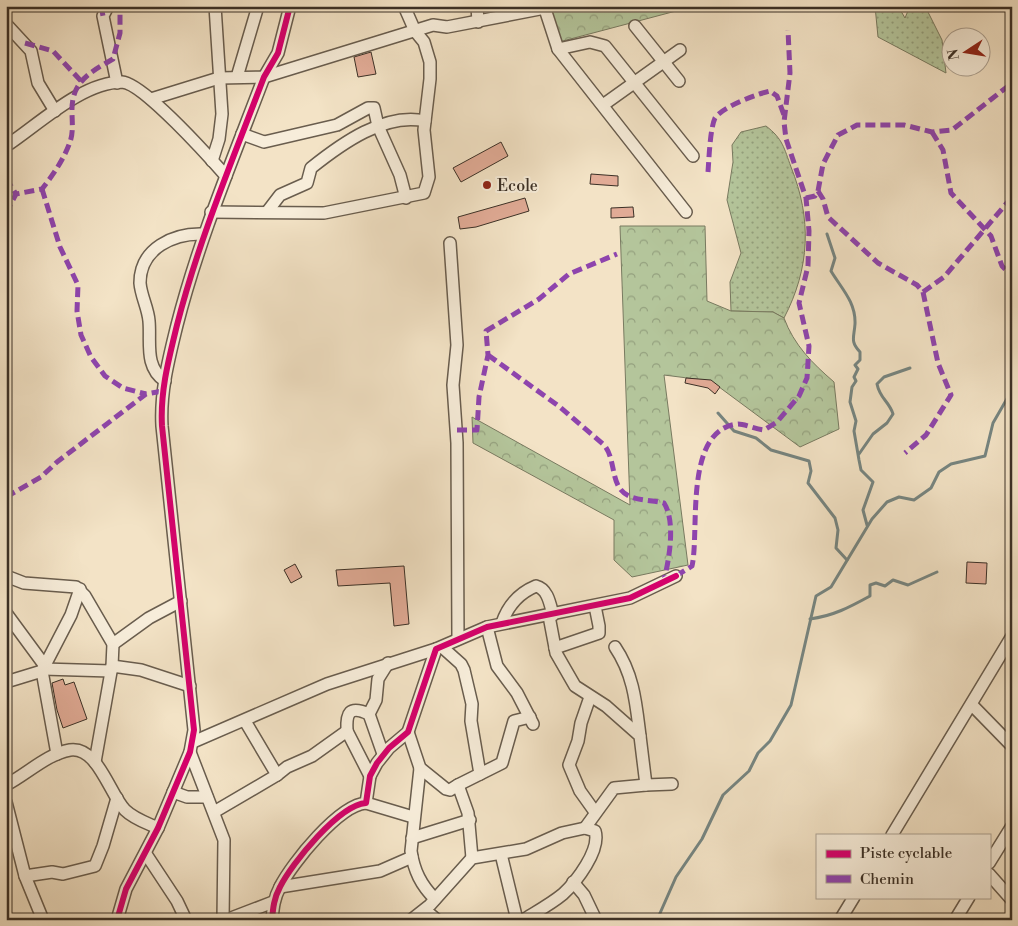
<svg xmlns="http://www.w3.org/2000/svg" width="1018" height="926" viewBox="0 0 1018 926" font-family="'Libre Bodoni',serif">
<defs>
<pattern id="grass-dots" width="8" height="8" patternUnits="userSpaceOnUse" patternTransform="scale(1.25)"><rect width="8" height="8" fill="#b4c59b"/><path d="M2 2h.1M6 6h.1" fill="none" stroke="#94a07e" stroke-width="1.8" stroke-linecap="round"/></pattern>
<pattern id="forest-crowns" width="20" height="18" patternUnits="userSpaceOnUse" patternTransform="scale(1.25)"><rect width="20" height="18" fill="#b4c59b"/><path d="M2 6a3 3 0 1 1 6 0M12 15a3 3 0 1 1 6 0" fill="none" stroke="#94a07e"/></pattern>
</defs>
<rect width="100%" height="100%" fill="#f3e3c6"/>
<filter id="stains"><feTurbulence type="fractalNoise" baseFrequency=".004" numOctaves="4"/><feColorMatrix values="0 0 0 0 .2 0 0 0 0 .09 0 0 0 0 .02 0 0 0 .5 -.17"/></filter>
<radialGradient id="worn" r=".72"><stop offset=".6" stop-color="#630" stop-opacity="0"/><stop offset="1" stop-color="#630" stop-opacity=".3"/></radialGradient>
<g fill="url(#grass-dots)" stroke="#787a60">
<path d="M875,6H898L905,18L910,6H925L942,40L946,73L878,37Z"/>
<path d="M766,126C783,139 784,148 791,167C812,219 810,268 784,318L773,312L731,311L730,282L741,253L727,200L733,162L732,145L741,132Z"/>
</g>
<g fill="url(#forest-crowns)" stroke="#787a60">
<path d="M547,6H675L676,11L559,42Z"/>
<path d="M620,226H705L707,301L731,311L773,312L784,318C794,345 812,363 834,382L839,429L800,447L711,381L664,375L688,565L632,577L614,560V520L473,443L472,417L630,505Z"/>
</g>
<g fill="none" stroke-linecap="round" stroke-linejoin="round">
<g stroke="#768581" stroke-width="3">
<path d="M827,234L835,258L831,271C841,288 856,302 855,324C854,338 850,341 860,352V360L855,365L858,369L854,377L856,381L852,387L850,402L856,421L854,431L859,460L861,470L873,482L863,510L867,525"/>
<path d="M718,413L734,431L756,438L771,450L809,461L811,471L808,483L835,518L838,530L836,548L847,560"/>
<path d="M859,454L873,434L887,423L893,414C889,401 880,399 877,384L884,377L910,368"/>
<path d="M810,619C833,616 850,607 870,596V585L876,583L885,586L893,580L908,585L937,572"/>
<path d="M657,920L676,877L702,839L723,795L749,771L758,753L770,741L791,705L816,596L831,587L872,519L887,502L899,497L914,500L931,488L939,472L951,464L985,456L993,423L1012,390"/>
</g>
</g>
<g fill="#e1ab96" stroke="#3b3026">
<path d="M371,52L376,74L358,77L354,57Z"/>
<path d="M501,142L508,156L461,182L453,168Z"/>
<path d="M591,174L618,176V186L590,184Z"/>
<path d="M525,198L529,211L476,227L460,229L458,217Z"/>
<path d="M633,207L634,217L611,218V208Z"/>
<path d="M686,378L711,380L720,387L715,394L708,388L685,383Z"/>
<path d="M967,562L987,563L986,584L966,583Z"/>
<path d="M295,564L302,577L291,583L284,570Z"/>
<path d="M404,566L409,624L394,626L390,583L338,586L336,570Z"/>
<path d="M63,679L65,685L74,682L87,719L63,728L57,710L52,683Z"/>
</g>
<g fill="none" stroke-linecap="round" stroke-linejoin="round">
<defs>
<g id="street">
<path d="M108,6L103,16L117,83"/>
<path d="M477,6L478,22"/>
<path d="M544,6L558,49L686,212"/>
<path d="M6,24L31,51L38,83L55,111"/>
<path d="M635,26L679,81"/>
<path d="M558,49L590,42L605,46L693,156"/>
<path d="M237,77L258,6"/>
<path d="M151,99L219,78L264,77L433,25L447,27L545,8"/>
<path d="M603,105L680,50"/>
<path d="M242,134L264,142L337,125L368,108H374L378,126L400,175L406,198"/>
<path d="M6,146C38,125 82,82 122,82C143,83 210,158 226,176"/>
<path d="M212,161L219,139L222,114L215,6"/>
<path d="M211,212L324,213L424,193L429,177L424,130L430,79V62L424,42L415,31L404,6"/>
<path d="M267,212L280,195L307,183L311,168C341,144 385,112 425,121"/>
<path d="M450,243L457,345L453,385L457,443L458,639"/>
<path d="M165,381C144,367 151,342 149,321C148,308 141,296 140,283C140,248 174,233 203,234"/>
<path d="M6,576L24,583L76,587L85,596L113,644L112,666L95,762"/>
<path d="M6,613L45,666"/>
<path d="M549,616L556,653L575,686L606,706L640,736L646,785L672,784"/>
<path d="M502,623C508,605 519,593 536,586C548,589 550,604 553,615"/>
<path d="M487,627L497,666L517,693L533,724"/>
<path d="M113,644L149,618L181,601"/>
<path d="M442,647L461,664L464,670L472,704L471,721L480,774L458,785"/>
<path d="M615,647C634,675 636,704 640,736"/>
<path d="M555,648L599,633V626L595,606"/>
<path d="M112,666L141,670L190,686"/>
<path d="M43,669L111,671"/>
<path d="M42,671L57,754"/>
<path d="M6,682L42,671L71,615L80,589"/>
<path d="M590,697L581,723L578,741L569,765L580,791L595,812"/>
<path d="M972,705L1012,746"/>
<path d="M347,731C346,713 349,705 369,714"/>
<path d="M408,732L420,768L446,789L450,790L458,785L468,813L472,858"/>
<path d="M193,742L327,684L436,649"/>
<path d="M190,752L224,840L223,920"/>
<path d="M383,754L369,714L376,700L378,679L388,663"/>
<path d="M420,768L411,851C414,871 421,885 435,899"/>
<path d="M480,774L502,763L514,721L530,717"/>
<path d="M277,775L287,767L312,756L347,731L370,776"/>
<path d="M6,785C27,774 47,754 70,750C98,746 110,795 125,810C134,819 147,823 158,828"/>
<path d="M173,792L187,797H207"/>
<path d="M6,802L25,876L43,920"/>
<path d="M366,803L413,817"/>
<path d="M214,812L277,775L245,721"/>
<path d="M585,828L614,788L646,785"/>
<path d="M892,835L1012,636"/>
<path d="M412,838L470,820"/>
<path d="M146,854L177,901L186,920"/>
<path d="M501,854L517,920"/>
<path d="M989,863L1012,826"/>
<path d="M989,874L1012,900"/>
<path d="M25,876L52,872L63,874L95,866L103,846L117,798"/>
<path d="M573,882L584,895L596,920"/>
<path d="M280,887L380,871L412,857"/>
<path d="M425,910L437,920"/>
<path d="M117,920L126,889L158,828L190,752L194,730L162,426C160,391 169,358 177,325C199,239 233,159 264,77L278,53L290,6"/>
<path d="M226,920L273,902"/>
<path d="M272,920C273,908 274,898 280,887C292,863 339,805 366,803L370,776L377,763L389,748L408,732L436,649L487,627L630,598L676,576"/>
<path d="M411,920L430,905L472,858L526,849L562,833L585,828L595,831C601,850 576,882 563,894C551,904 536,912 523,920"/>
<path d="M840,920L854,897"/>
<path d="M955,920L969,897"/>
</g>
</defs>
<use href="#street" stroke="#695d4e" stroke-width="14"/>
<use href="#street" stroke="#f7edda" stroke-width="11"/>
<g stroke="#8e44ad" stroke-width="5" stroke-dasharray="10 5" stroke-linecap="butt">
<path d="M101,6L103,16"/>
<path d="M25,43L53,51L81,81"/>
<path d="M932,132L943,150L951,193L991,236L1002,266L1012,276"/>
<path d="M708,172C709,159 710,129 715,118C722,107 757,94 770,91L777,96L784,115"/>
<path d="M6,178L16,194"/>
<path d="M42,189L60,247L78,285L77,311L81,335L91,357L105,376L123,388L146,394"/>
<path d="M818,191L823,199L828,217L878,263L917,285L923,292L938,363L951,395L926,435L905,453"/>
<path d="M806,198L815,196L818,191L823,164L838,135L857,125H904L932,132L952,130L1012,83"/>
<path d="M6,213L16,194L42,189C53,175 64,159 70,142C75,128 70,113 73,99C77,78 96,69 113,59L120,33V6"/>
<path d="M923,292L944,277L1012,197"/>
<path d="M488,355L560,407L604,445C617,460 609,487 629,496C640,501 653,500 664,503C676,522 669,560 664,580"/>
<path d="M457,430H477L479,397L488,355L486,331L539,299L569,274L617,254"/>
<path d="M6,497L41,477L57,462L146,394L163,391"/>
<path d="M676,576L692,566C700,531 683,429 738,424C745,424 755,429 764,430L777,422L799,396L807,378L809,346L799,303L808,266L809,231L806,198L786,139L784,122L790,73L788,30"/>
</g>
<defs>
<g id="cycleway">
<path d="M117,920L126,889L158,828L190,752L194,730L162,426C160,391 169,358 177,325C199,239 233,159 264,77L278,53L290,6"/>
<path d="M272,920C273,908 274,898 280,887C292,863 339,805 366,803L370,776L377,763L389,748L408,732L436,649L487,627L630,598L676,576"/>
</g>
</defs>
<use href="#cycleway" stroke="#f7edda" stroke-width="9"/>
<use href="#cycleway" stroke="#d6006c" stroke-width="6"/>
</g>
<circle fill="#8f2418" stroke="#f7edda" stroke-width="2" cx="487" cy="185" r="5"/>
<g text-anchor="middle" stroke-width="4" stroke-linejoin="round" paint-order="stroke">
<g font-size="16" fill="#3b3026" stroke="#f7edda" text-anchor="start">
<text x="497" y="191">Ecole</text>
</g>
</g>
<rect width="1018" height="926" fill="none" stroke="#f3e3c6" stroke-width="25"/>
<rect x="8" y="8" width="1003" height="911" fill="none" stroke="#3b3026" stroke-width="2.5"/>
<rect x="12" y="12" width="993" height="901" fill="none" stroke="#3b3026"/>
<rect x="816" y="834" width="175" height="65" fill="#f7edda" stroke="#aca192"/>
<rect x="826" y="850" width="25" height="8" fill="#d6006c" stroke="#aca192"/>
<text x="860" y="858" font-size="15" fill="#3b3026">Piste cyclable</text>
<rect x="826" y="875" width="25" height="8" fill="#8e44ad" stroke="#aca192"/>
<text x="860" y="884" font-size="15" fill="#3b3026">Chemin</text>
<g transform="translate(966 52) rotate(258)"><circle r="24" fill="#f7edda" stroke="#aca192"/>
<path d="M0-4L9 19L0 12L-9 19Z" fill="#8f2418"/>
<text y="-8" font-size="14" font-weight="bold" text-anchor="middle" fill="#3b3026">N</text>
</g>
<rect width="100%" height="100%" filter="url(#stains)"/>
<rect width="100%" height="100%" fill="url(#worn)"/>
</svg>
